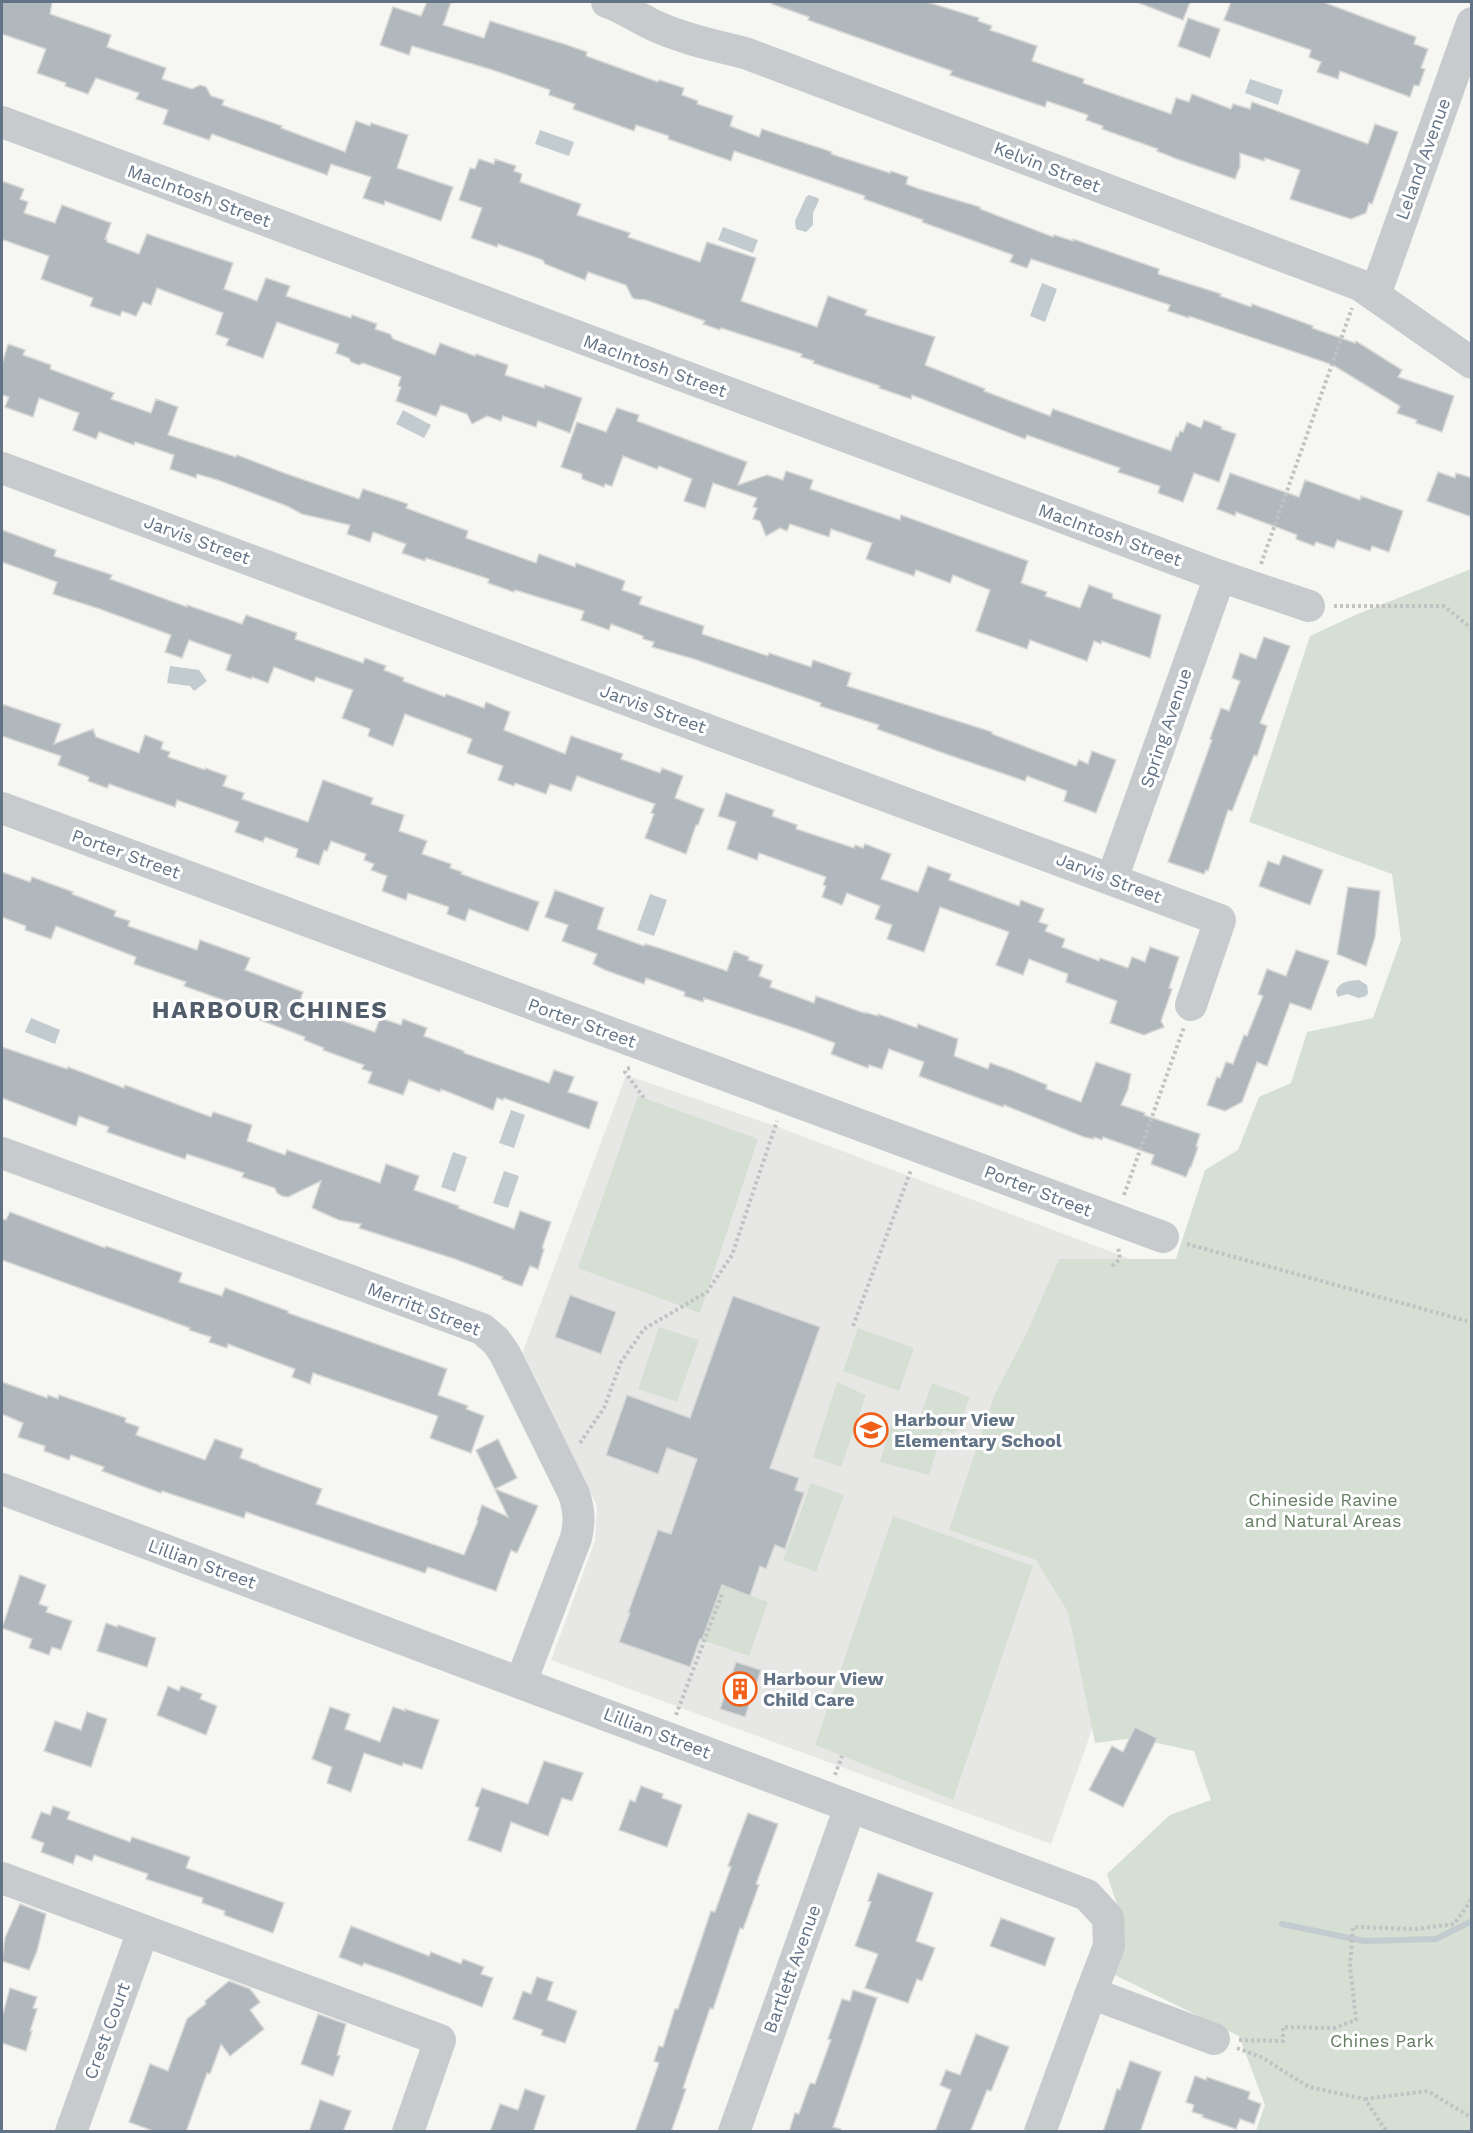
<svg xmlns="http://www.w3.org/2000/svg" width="1473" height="2133" viewBox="0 0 1473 2133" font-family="'Work Sans',sans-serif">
<rect width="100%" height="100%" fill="#f6f6f2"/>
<path fill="#e7e8e6" d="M626,1075L778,1127L1224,1294L1087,1744L1051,1844L551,1660L595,1541L597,1506L522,1354Z"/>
<g fill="#d6dfd3">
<path d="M1471,569V2131H1256L1265,2105L1239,2036L1115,1975L1119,1911L1107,1874L1170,1815L1211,1800L1194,1751L1134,1738L1095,1743L1068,1612L1036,1560L949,1530L994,1396L1027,1332L1059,1259H1176L1205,1170L1238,1150L1259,1097L1291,1083L1307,1032L1373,1018L1401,940L1392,874L1249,822L1310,636L1353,616Z"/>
<path d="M638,1096L758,1139L700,1313L578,1268Z"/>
<path d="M659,1327L699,1340L677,1402L638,1389Z"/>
<path d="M858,1328L914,1348L899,1391L843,1371Z"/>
<path d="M837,1382L866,1395L841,1467L813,1457Z"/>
<path d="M932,1383L970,1397L955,1434L943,1430L929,1475L880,1462L893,1418L917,1426Z"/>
<path d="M811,1483L844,1495L816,1572L783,1560Z"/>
<path d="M893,1516L1033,1566L953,1800L815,1745Z"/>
<path d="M722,1585L768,1602L749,1656L702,1640Z"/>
</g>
<g fill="#c1cbd0">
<path d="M1250,79L1283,90L1278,105L1245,93Z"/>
<path d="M540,130L574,142L569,156L535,144Z"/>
<path d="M809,195L818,198L819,200L813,213V225L806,232L796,229L795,221L806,197Z"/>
<path d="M723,227L758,240L753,253L718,240Z"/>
<path d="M1042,283L1057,289L1045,322L1030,316Z"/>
<path d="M403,410L431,425L424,438L396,424Z"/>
<path d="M170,666L199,670L207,681L194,691L190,686L167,683Z"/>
<path d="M650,894L667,900L654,936L637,930Z"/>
<path d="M1359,980L1367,985L1368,993L1366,996L1359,998L1347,994L1338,997L1336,992C1339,981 1349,981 1359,980Z"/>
<path d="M31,1018L60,1030L55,1044L25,1032Z"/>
<path d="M511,1110L525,1115L514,1148L499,1143Z"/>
<path d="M453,1152L467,1157L455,1192L441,1187Z"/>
<path d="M504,1171L519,1176L508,1208L493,1203Z"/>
</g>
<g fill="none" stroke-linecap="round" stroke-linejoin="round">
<path stroke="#c1cbd0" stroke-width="6" d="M1282,1924L1364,1941L1436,1939L1472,1921"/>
</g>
<g fill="#b0b7bd" stroke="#d7d8d5" stroke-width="1.5">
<path d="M2,2H52L50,14L111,35L107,47L166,68L162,79L192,89L200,85L206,87L211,96L224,100L222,105L282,126L281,128L345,152L356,121L370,126L371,123L408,135L397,168L453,187L441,221L385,201L384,205L363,198L371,177L331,164L327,175L212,134L209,140L163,124L168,110L136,99L139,93L96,78L88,94L65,86L66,83L37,73L46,49L2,34Z"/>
<path d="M427,2H451L443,25L484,38L490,21L567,45L587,52L586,56L658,82L659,80L684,88L682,95L698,101L697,104L733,116L730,126L759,137L762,129L832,152L831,154L890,173L891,171L908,177L906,184L919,189L980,207V209L1053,237L1054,235L1073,241V239L1159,269L1158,274L1221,294L1220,296L1251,307L1252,304L1313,326L1312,328L1355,343L1356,341L1402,370L1398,377L1454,396L1442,432L1416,423L1417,420L1397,413L1400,406L1333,365L1189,316V318L1168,311L1170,305L1031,259L1027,268L1010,262L1013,255L922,222L923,220L864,199L865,196L734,151L731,161L668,139L669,136L636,125L634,131L573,109L575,104L549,95L550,90L493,70L412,46L409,55L380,45L393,7L421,16Z"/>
<path d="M773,2H927L979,18L978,21L992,26L990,30L1037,46L1032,61L1084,79L1083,83L1171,114L1176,98L1189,102L1192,94L1231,109L1233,104L1250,109L1252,102L1368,144L1375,124L1398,132L1372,204L1369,203L1366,213L1351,219L1290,199L1300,170L1265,158L1264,161L1240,153V166L1235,179L1177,159L1157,151L1158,149L1102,129L1103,126L1086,120L1088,115L1047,101L1045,107L950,75L952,71L808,20L809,17L772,4Z"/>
<path d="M1139,2H1190L1183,20L1139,3Z"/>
<path d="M1231,2H1323L1416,37L1414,44L1428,49L1421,68L1425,69L1419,86L1414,85L1410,97L1340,71L1338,79L1317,72L1321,62L1309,57L1311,50L1224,20Z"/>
<path d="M1188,18L1220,29L1210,58L1178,46Z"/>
<path d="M479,159L494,164L495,159L516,166L514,171L522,174L520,182L581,204L577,215L630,233L628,237L700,262L707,242L756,258L741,301L817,327L828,296L867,310L865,315L935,337L925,365L985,389L984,391L1050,416L1053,409L1171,451L1176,436L1178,437L1180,431L1183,432L1187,422L1201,428L1204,420L1222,427L1221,429L1236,434L1219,482L1194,473L1183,502L1158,493L1160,486L1118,472L1120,468L1027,435L1025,439L912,395L911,399L879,388L880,386L813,363L814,361L801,357L802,354L721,328L720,330L703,324L705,321L646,300L635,299L632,297L626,285L588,272L585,280L545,264L543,260L498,244L497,247L471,238L482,208L459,200L470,168L475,169Z"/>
<path d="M2,181L24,189L20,199L28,202L24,213L55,223L62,205L111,223L105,239H107V242L139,254L147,234L233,263L224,289L257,301L266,278L290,286L286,296L351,318L352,315L377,324L375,329L390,334L393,339L435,355L440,343L475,356L476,354L508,365L505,375L544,388L545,385L582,398L570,433L538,421L536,427L503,416L501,421L487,416L472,424L467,414L441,405L436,416L396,401L401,387L398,386L401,377L399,376L363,363L359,365L351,362L349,358L336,353L339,344L277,322L263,358L226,345L229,339L216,334L223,313L157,288L151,305L143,302L136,316L122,311L120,316L90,306L93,298L41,279L49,256L4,240L2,242Z"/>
<path d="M8,344L25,350L23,355L51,365L50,369L114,393L111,399L151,413L156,399L178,407L168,435L236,457L237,455L284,473L359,499L363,489L408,504L406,508L468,531L466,538L536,563L539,554L575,567L576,563L625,581L622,590L642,597L639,604L704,626L702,634L768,656L769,653L811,667L813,660L851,673L847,686L992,732V734L1076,766L1079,760L1088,764L1092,751L1116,760L1096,813L1064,801L1067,791L1027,776L1025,781L949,755L877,729L879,725L820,706L821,703L694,659L652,647L654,642L643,639V636L611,624L609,630L581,620L584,611L515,590L514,592L488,583L489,579L426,558L425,561L402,553L406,544L373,532L370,542L347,534L350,525L302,514L287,506L218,480L197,474L196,478L170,469L174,455L135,442L134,445L99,432L96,439L73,430L79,413L39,398L33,417L5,407L9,397L2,395V364Z"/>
<path d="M617,408L639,415L637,421L747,462L738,485L767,475L783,480L786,471L813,480L810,489L900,520L901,515L1028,561L1021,583L1047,592L1045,596L1080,608L1089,585L1113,594L1112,598L1161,615L1150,658L1102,641L1101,644L1094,641L1087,661L1030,640L1027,649L976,631L990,590L953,575L950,583L916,570L914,576L866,559L872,543L831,529L829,537L790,524L787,531L780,528L766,536L760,521L753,519L757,508L753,507L757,498L713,483L705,508L684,501L692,479L659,466L657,469L623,456L612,486L605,484L604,487L582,479V474L561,467L577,422L606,432Z"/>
<path d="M1438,472L1455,478L1456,473L1472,478V517L1427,501Z"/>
<path d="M1230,473L1299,497L1305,480L1360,500L1361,496L1403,511L1389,552L1372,546L1370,551L1337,540L1334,548L1316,542L1314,546L1296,539L1297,535L1287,531L1236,512L1235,516L1217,509Z"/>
<path d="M2,530L56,550L54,556L112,575L110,579L187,607V605L242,624L246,615L297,633L295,639L363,663L365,658L386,666L384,670L404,678L403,681L445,697L446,694L484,708L486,702L510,712L504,730L565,754L571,736L623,754L621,759L660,773L662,768L683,776L675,798L704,809L698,825H696L686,854L645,838L654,814L651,813L655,804L577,776L571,791L550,784L546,794L515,783L514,786L498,780L503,766L467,753L472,739L405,714L393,746L368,736L370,729L342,718L353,690L316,677L314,682L274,667L268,683L252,677L251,679L226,670L231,655L189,640L182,658L165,652L171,635L100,609L53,594L57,582L2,562Z"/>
<path d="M1264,637L1290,646L1260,723L1267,726L1257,756L1254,755L1232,811L1228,810L1208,871L1206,870L1204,874L1168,862L1212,740L1210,739L1221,708L1229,711L1240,681L1232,678L1240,653L1256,659Z"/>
<path d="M2,704L61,724L54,744L93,729L96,737L139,753L145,735L163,742L161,749L170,752L168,757L205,770V768L227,776L223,786L244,793L242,799L308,822L323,780L373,798L371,804L404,815L399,831L427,841L422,854L451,864L450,868L462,872L461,874L539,902L528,931L469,909L465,921L447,914L449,907L408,893L406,900L382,891L387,876L371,870L374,864L364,860L366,854L331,841L327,851L324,850L319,865L296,857L298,849L265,837L263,842L235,832L239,822L177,800L175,807L109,784L107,788L88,781L89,777L58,765L61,756L2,736Z"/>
<path d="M726,793L774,810L772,816L797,825L796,829L854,848L855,845L863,848L865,844L891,854L881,879L918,892L928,866L951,874L949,880L1019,906L1021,900L1044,909L1039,922L1048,925L1045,931L1065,939L1062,947L1099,961L1100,958L1128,968L1132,957L1145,962L1150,947L1179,957L1169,988L1172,989L1161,1021L1164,1027L1144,1035L1110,1023L1117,1001L1066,982L1068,974L1029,959L1023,975L996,965L1009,932L940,907L924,952L887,939L892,925L875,919L880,906L847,893L842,905L822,897L826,886L823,885L826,877L759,853L757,860L727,849L736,822L718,816Z"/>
<path d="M1283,855L1323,870L1310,905L1259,886L1268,861L1279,865Z"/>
<path d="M2,872L30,882L32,877L73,892L72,894L116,911L114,916L130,921L128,926L197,950L200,940L250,958L245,970L303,992L300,1001L341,1016L340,1020L375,1032L380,1018L401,1025L403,1019L427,1028L424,1036L464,1051V1053L549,1083L554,1070L574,1077L568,1092L598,1102L589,1129L504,1098L503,1100L497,1098L493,1110L441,1089L440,1092L409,1080L403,1095L368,1083L372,1072L362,1069L364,1065L323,1050L324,1048L304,1040L305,1037L260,1020L262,1014L184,986L186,982L134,964L136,957L56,926L51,939L25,930L26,926L2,917Z"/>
<path d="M1348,887L1380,891L1375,937L1366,966L1337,954Z"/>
<path d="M555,890L604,908L597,929L644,946L645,944L662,949L727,971L734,951L749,957L748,960L763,965L759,976L772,981L770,987L814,1003L816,996L864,1013V1012L878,1016V1014L917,1028L918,1024L958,1039L954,1056L988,1069L990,1063L1013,1071L1047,1085L1046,1089L1081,1102L1096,1062L1131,1074L1128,1089L1121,1105L1145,1113L1144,1115L1200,1134L1196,1146L1198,1147L1191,1167H1190L1186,1177L1151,1164L1154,1155L1103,1137L1102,1140L1094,1137V1139L1084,1137L1004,1105L1003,1107L919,1076L924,1062L889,1049L882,1069L869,1065L868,1068L831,1054L835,1043L800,1030L704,998L703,1002L684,996L685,992L646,978L644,984L605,970L593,964L597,954L562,941L568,925L545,917Z"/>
<path d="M1296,950L1329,961L1311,1010L1290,1003L1267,1066L1257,1062L1242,1102L1225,1111L1207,1105L1217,1077L1220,1078L1226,1062L1233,1064L1244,1035L1247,1036L1263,996L1258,994L1267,969L1286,976Z"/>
<path d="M2,1047L67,1069L68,1067L124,1088L125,1085L211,1117L213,1112L252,1125L247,1141L285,1155L287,1150L380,1183L386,1164L419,1176L414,1190L459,1206L458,1208L514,1229L520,1211L551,1222L542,1248L544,1249L538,1269L530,1266L522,1286L502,1279L503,1277L455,1259L359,1228L361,1224L339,1220L312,1208L321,1181L288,1197L282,1196L277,1193L275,1188L242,1177L244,1173L187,1154L185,1159L107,1132L109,1127L79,1116L76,1126L2,1098Z"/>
<path d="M10,1212L105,1248L106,1246L182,1273L179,1282L222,1296L225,1288L288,1311V1313L447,1369L438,1395L468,1406L466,1409L484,1416L471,1453L430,1438L438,1416L313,1373L310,1384L292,1377L295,1369L228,1344L227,1348L209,1342L211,1337L189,1330L190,1328L2,1260V1219L6,1220Z"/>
<path d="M570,1295L616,1312L601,1354L555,1337Z"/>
<path d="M733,1296L820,1327L770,1468L799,1478L795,1490L804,1493L785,1549L775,1545L766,1569L760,1566L750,1596L722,1585L702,1640L700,1639L690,1667L619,1642L630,1613H628L658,1530L671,1534L697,1459L667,1448L658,1474L606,1455L627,1395L690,1418Z"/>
<path d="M2,1382L47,1398L48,1395L58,1399L59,1395L126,1418L125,1422L139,1427L136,1435L205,1460L215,1439L243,1449L240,1458L259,1465V1466L322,1489L316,1504L464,1555L478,1521L477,1520L482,1505L508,1517L476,1450L498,1439L517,1478L495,1489L538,1506L517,1553L511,1550L496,1591L428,1567L425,1573L246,1512L244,1518L162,1491L161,1493L102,1471L104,1467L71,1455L69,1460L44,1451L45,1446L18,1437L23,1423L2,1414Z"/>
<path d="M20,1575L46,1585L39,1604L48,1607L46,1612L72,1621L61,1650L52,1647L49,1655L29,1648L32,1639L2,1628Z"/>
<path d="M106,1623L117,1627L118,1625L156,1638L147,1667L97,1651Z"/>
<path d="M736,1662L761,1670L745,1717L720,1709Z"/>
<path d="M168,1686L179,1691L181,1686L202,1694L200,1699L217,1706L206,1735L157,1715Z"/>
<path d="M330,1707L350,1714L345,1729L380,1742L393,1707L405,1711V1709L439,1720L422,1769L403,1763L402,1766L364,1753L351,1792L327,1783L332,1767L312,1759Z"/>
<path d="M87,1712L107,1719L91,1767L44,1751L55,1721L81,1730Z"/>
<path d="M1135,1727L1157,1738L1123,1807L1089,1790L1112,1746L1123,1752Z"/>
<path d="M544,1761L583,1773L572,1801L562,1798L548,1836L511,1822L501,1852L468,1840L479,1808L475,1806L482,1788L528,1804Z"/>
<path d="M641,1786L663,1794L662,1798L682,1805L667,1847L619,1830L630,1800L635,1802Z"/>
<path d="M53,1806L70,1812L67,1819L130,1842L132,1837L190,1857L186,1868L284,1903L273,1933L224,1915L225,1911L202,1903L203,1898L146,1879L148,1874L94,1855L92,1861L76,1855L73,1864L41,1852L44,1843L31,1838L41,1812L50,1815Z"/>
<path d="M748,1813L778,1824L756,1884L759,1885L743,1929L740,1928L713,2009L710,2008L683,2088L686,2089L671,2132H635L659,2063L654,2061L659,2046L663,2047L675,2009H678L711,1911L715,1912L731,1867L728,1866Z"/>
<path d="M878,1873L933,1893L916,1941L935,1948L922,1981L917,1979L908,2003L865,1988L878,1954L855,1946L871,1902L868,1901Z"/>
<path d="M20,1904L46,1914L37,1951L29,1970L2,1961L5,1938Z"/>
<path d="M1001,1918L1055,1938L1045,1966L990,1946Z"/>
<path d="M351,1926L429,1956L431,1952L461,1964L463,1959L484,1967L481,1974L493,1978L482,2007L393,1973L364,1963L362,1966L339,1957Z"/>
<path d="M537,1977L553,1982L547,2000L577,2011L565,2043L541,2035L543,2030L513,2019L523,1991L531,1994Z"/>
<path d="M229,1981L250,1989L260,2002L250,2010L264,2029L230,2056L221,2044L210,2074L207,2073L186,2132H156L129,2122L150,2064L168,2071L187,2019L206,2004L205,2001Z"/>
<path d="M10,1988L37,1997L33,2008L37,2009L30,2031H32L26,2051L2,2043V2017Z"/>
<path d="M853,1990L877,1998L833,2127L841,2129L840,2132H789L795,2113L799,2114L810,2083L815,2084L831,2040L828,2039L842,1999L850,2001Z"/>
<path d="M318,2014L346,2024L337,2055L340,2056L333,2076L301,2064Z"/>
<path d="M976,2034L1009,2047L991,2091L987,2090L970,2132H935L951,2090L940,2085L946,2070L960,2075Z"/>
<path d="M1130,2061L1161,2072L1140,2132H1103L1117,2089L1120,2090Z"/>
<path d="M1195,2076L1206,2080L1207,2077L1250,2092L1248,2099L1261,2104L1254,2124L1240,2119L1236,2129L1202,2117L1203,2115L1192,2112L1194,2105L1186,2102Z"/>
<path d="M525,2089L545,2096L533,2132H490L500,2104L518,2110Z"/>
<path d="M320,2100L351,2111L343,2132H309Z"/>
</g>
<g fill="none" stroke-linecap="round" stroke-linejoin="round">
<g stroke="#c1c2c4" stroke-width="4" stroke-dasharray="3 3" stroke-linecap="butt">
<path d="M1261,564L1352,308"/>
<path d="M1334,606H1444L1472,629"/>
<path d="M630,1068L626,1069L625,1072L644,1098"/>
<path d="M1124,1195L1184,1027"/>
<path d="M1187,1244L1467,1321"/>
<path d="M1112,1266L1120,1259L1118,1247"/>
<path d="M853,1326L911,1170"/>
<path d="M580,1443L604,1408L621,1362L644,1329L707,1292L732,1255L777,1121"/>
<path d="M676,1715L722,1594"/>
<path d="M835,1775L842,1756"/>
<path d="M1239,2040L1283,2041V2027L1334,2028L1356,2020L1350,1966L1353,1927L1416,1929L1454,1924L1472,1899"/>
<path d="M1237,2048L1261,2057L1309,2087L1365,2099L1384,2128L1389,2132"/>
<path d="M1365,2099L1428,2091L1472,2118"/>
</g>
<g stroke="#c8cbce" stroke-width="32">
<path d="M607,2C622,7 635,16 649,23C679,38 713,45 745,53L1360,285L1472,363"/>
<path d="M2,122L1220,576L1309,606"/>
<path d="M1375,295L1472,23"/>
<path d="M2,468L1220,920L1191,1005"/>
<path d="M2,808L1163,1237"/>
<path d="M1112,879L1220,576"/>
<path d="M2,1153L482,1329L496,1341L505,1354L574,1494C579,1510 580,1521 576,1538L521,1682"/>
<path d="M2,1489L1087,1895L1108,1918L1109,1946L1091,1993L1214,2039"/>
<path d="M2,1878L440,2040L408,2132"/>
<path d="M71,2132L143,1931"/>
<path d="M734,2132L850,1807"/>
<path d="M1040,2132L1091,1993"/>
</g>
</g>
<defs>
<symbol id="school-ring" viewBox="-11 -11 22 22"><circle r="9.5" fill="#fff" stroke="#f15f18" stroke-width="1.5"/><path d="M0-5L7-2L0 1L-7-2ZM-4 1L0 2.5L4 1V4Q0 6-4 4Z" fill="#f15f18"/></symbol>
<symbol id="building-ring" viewBox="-11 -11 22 22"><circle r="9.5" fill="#fff" stroke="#f15f18" stroke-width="1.5"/><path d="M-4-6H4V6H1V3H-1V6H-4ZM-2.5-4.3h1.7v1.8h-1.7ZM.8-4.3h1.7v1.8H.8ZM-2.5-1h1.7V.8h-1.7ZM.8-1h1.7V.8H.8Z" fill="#f15f18"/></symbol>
</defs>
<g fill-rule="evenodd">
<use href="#school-ring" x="852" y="1411" width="38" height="38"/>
<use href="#building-ring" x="721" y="1670" width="38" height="38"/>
</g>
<g text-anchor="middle" stroke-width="6" stroke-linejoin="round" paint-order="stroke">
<g font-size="18" fill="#637386" stroke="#fff">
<text transform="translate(1423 159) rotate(-70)" y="6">Leland Avenue</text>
<text transform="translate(1047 167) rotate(21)" y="6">Kelvin Street</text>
<text transform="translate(199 196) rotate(20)" y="6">MacIntosh Street</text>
<text transform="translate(655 366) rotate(20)" y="6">MacIntosh Street</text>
<text transform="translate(1110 535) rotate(20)" y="6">MacIntosh Street</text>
<text transform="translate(197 540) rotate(20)" y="6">Jarvis Street</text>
<text transform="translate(653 709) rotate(20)" y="6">Jarvis Street</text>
<text transform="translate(1166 728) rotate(-71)" y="6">Spring Avenue</text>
<text transform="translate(126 854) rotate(20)" y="6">Porter Street</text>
<text transform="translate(1109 878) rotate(21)" y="6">Jarvis Street</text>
<text transform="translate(582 1023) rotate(20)" y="6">Porter Street</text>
<text transform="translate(1038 1191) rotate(21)" y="6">Porter Street</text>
<text transform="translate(424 1309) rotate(21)" y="6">Merritt Street</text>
<text transform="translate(202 1564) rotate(20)" y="6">Lillian Street</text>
<text transform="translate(657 1733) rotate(21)" y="6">Lillian Street</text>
<text transform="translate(792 1969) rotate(-70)" y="6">Bartlett Avenue</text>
<text transform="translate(107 2031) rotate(-70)" y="6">Crest Court</text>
</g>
<g font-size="18" font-weight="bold" fill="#637386" stroke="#fff" text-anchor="start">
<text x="894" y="1426">Harbour View<tspan x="894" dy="21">Elementary School</tspan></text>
<text x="763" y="1685">Harbour View<tspan x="763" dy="21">Child Care</tspan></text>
</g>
<g font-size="18" fill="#657d62" stroke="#fff">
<text x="1323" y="1506">Chineside Ravine<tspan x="1323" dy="21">and Natural Areas</tspan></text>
<text x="1382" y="2047">Chines Park</text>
</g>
<g font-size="24" font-weight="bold" letter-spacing="1.5" fill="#515d6a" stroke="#fff">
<text x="270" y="1018">HARBOUR CHINES</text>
</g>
</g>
<rect width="1473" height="2133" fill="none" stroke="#637386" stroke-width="6"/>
</svg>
